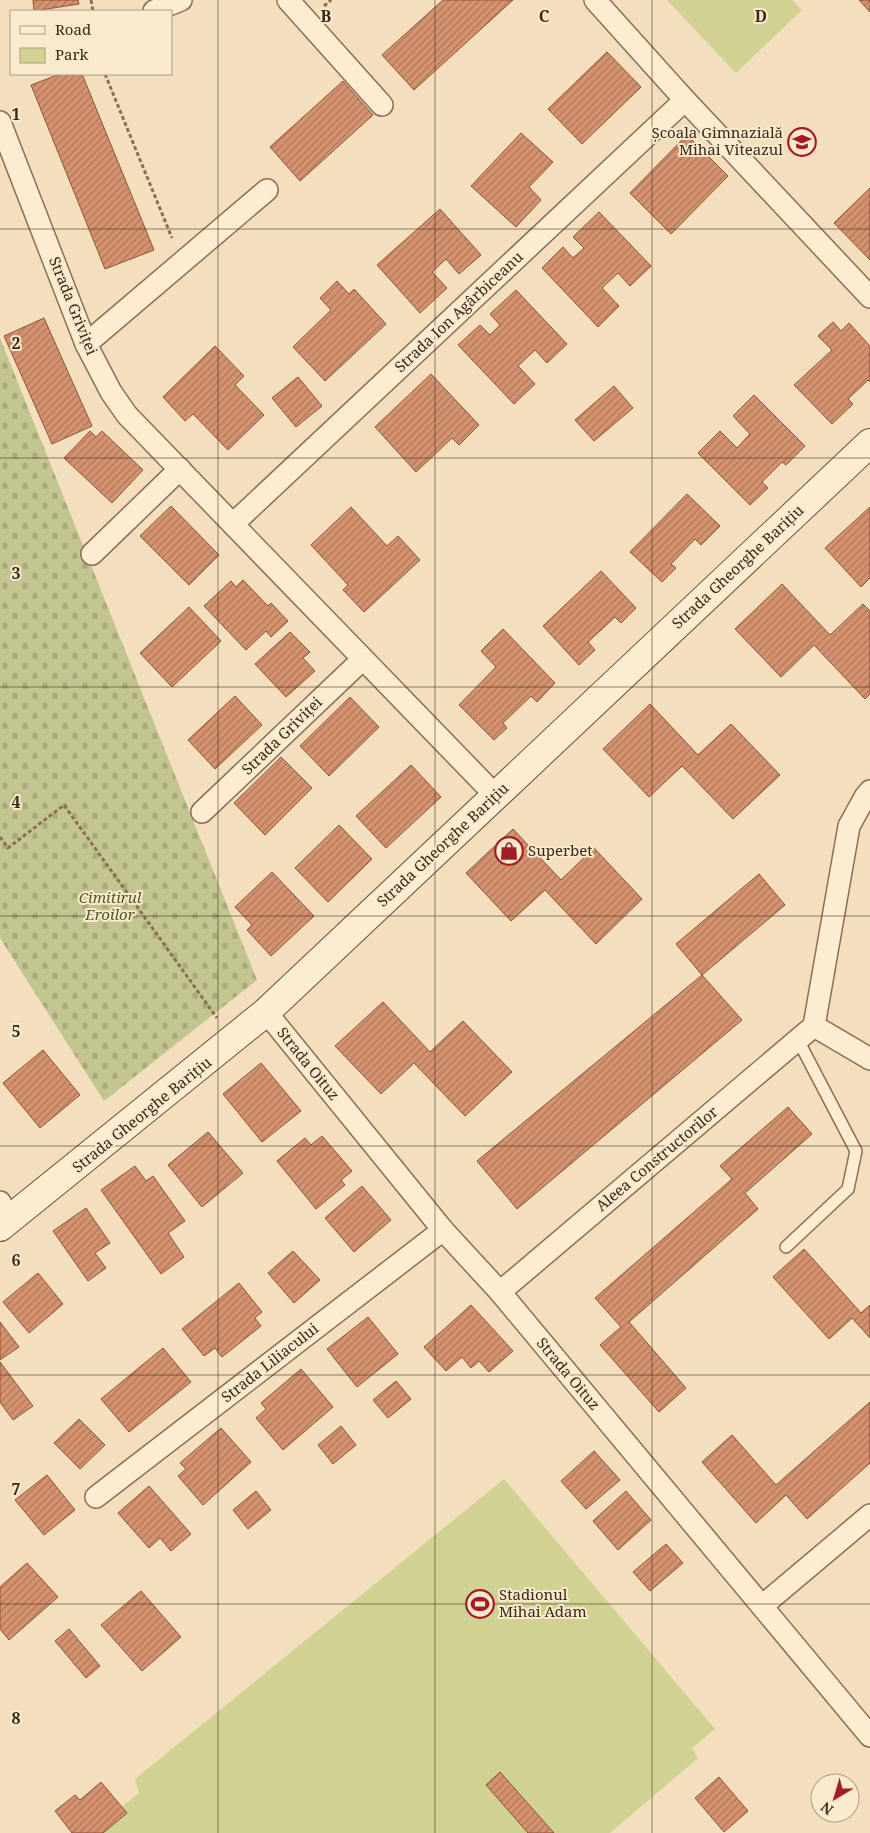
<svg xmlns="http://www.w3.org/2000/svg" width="870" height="1833" viewBox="0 0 870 1833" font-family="'Noto Serif',serif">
<defs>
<pattern id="cemetery-stones" width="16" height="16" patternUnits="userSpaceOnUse" patternTransform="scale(1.25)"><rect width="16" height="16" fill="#c3c590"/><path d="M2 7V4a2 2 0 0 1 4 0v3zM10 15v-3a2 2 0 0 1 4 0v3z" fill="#a8a97c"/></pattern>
<pattern id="building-hatch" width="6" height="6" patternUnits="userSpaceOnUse" patternTransform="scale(1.25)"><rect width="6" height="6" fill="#d5926e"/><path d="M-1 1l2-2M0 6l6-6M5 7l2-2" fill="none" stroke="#ae775a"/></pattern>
</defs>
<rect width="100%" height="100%" fill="#f3dfbd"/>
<path fill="url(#cemetery-stones)" d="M0,338L257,980L104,1101L0,938Z"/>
<g fill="#cfd290">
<path d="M667,0H792L802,10L736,73Z"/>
<path d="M504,1479L715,1729L692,1748L698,1758L610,1833H90L139,1793L135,1779Z"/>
</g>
<g fill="url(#building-hatch)" stroke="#8e5337">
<path d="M33,0H78L79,4L34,11Z"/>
<path d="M443,0H513L414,90L382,55Z"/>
<path d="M859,0H870V12Z"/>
<path d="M607,52L641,87L582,144L548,109Z"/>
<path d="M60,74H82L154,250L105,269L31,85Z"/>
<path d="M343,81L373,115L300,181L270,147Z"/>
<path d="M521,133L553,162L529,187L541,200L516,227L471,186Z"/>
<path d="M687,135L728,176L671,234L630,193Z"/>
<path d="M870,188V260L834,223Z"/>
<path d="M440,209L481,255L459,274L446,259L432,272L447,288L420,313L377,265Z"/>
<path d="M599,212L651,266L630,286L618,273L602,288L619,306L598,327L542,268L563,247L573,258L584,248L573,237Z"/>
<path d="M337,281L349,294L354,289L386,324L325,381L293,347L331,310L320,298Z"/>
<path d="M516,290L567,344L547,363L535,350L518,366L535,384L514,404L458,345L480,325L490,335L500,325L490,314Z"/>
<path d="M44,318L92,426L52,444L4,336Z"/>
<path d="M833,322L841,331L849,323L870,346V382L868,380L848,399L853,404L832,424L794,385L832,350L818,336Z"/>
<path d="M215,346L244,376L235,385L264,415L228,450L193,414L185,421L163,397Z"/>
<path d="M431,374L479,425L459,445L452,438L416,472L375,427Z"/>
<path d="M298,377L322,406L296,427L272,398Z"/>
<path d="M614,386L633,408L594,441L575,420Z"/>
<path d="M754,395L805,446L786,465L782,462L762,482L768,488L750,505L698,453L720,431L737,448L750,434L733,416Z"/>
<path d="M90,431L96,437L102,431L143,470L112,503L64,458Z"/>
<path d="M687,494L720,526L701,545L695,539L671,564L676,568L662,582L630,552Z"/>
<path d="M171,506L219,555L189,585L140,536Z"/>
<path d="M351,507L387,546L398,536L420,560L364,612L343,590L348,585L311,545Z"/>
<path d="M870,507V578L861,587L825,548Z"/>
<path d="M601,571L636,608L621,623L615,617L588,642L595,650L579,665L543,626Z"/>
<path d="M243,580L268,606L271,603L288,621L271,637L266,631L246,650L204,606L231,581L236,587Z"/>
<path d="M782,584L830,635L863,604L870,611V694L865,699L814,645L781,677L735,629Z"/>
<path d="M189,607L221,641L172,687L140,653Z"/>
<path d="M503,629L555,683L537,702L531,696L503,723L507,728L494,740L459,705L496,667L481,651Z"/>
<path d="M290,632L310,652L303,658L315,671L286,697L255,664Z"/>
<path d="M235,696L262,725L215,769L188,740Z"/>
<path d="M350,697L379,727L329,776L300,746Z"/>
<path d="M650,704L698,755L731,724L780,775L733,819L682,766L649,797L603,749Z"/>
<path d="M281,757L312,788L265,835L234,803Z"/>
<path d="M411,765L441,797L386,848L356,816Z"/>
<path d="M339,825L372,859L328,902L295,868Z"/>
<path d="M513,829L561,880L594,848L642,899L596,944L545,890L511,921L466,873Z"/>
<path d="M272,872L314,916L271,956L247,930L252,925L235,907Z"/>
<path d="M759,874L785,905L702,975L676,944Z"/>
<path d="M702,975L742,1020L517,1209L477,1161Z"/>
<path d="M383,1002L430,1052L463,1021L512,1072L465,1116L414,1063L381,1094L335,1046Z"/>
<path d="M43,1050L80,1095L40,1128L3,1083Z"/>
<path d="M261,1063L301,1111L262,1142L223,1094Z"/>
<path d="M788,1107L812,1134L745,1193L758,1209L629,1322L686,1388L659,1412L600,1345L621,1327L595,1298L732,1179L720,1166Z"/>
<path d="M208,1132L243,1173L202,1207L168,1165Z"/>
<path d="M322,1136L352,1171L341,1180L345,1185L316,1209L277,1161L305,1138L311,1145Z"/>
<path d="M135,1166L146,1181L153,1176L185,1221L168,1233L184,1257L161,1274L101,1190Z"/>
<path d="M362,1186L391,1220L354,1252L325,1218Z"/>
<path d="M86,1208L110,1243L95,1253L106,1268L88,1281L53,1231Z"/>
<path d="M804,1249L861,1313L870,1305V1338L852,1318L829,1339L773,1277Z"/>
<path d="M293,1251L320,1280L294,1303L268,1273Z"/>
<path d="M38,1273L63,1304L29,1333L3,1302Z"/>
<path d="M239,1283L262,1312L255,1318L261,1326L222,1357L215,1348L204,1356L182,1329Z"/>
<path d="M471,1305L513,1351L489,1372L479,1361L471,1368L462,1357L446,1371L424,1347Z"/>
<path d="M368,1317L398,1354L357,1387L327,1349Z"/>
<path d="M0,1322L19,1347L0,1360Z"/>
<path d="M163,1348L191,1382L129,1432L101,1399Z"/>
<path d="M0,1362L33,1406L13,1420L0,1402Z"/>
<path d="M301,1369L333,1407L283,1450L256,1418L266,1409L261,1403Z"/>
<path d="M396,1381L411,1399L388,1418L373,1400Z"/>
<path d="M870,1402V1463L807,1519L786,1495L756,1523L702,1462L732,1435L776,1485Z"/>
<path d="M79,1419L105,1445L80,1469L54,1443Z"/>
<path d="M341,1426L356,1445L333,1464L318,1445Z"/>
<path d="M221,1428L251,1462L203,1505L178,1476L186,1469L180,1463Z"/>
<path d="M594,1451L620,1480L586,1509L561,1481Z"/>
<path d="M47,1475L75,1510L44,1535L15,1500Z"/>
<path d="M149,1486L191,1534L171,1551L160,1538L149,1548L118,1513Z"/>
<path d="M256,1491L271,1510L248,1529L233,1510Z"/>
<path d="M626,1491L651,1520L618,1550L593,1521Z"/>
<path d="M666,1544L683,1563L650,1591L633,1572Z"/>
<path d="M27,1563L58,1597L9,1640L0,1629V1587Z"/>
<path d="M141,1591L181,1637L142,1671L101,1625Z"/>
<path d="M69,1629L100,1666L86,1678L55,1641Z"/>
<path d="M500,1772L554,1833H528L486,1785Z"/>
<path d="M719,1777L748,1811L724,1832L695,1798Z"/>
<path d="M101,1782L127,1813L103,1833H72L55,1811L75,1795L80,1800Z"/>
</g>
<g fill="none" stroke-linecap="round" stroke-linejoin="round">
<defs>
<path id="lane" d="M786,1247L848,1189L856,1151L798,1040"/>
<g id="street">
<path d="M288,0L382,105"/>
<path d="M595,0L685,100L870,297"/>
<path d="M154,11L181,0"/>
<path d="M0,122L86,344L111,392L127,415L496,796"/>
<path d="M86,344L267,190"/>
<path d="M233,524L685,100"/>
<path d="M92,554L180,469"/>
<path d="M870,791L865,797L849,826L814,1026L870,1059"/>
<path d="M202,812L363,659"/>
<path d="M266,1012L443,1230L500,1292L870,1736"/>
<path d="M0,1202L10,1220"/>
<path d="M500,1292L814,1026"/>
<path d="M96,1497L443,1230"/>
<path d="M762,1606L870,1515"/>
</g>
<path id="secondary" d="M0,1227L266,1012L870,443"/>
</defs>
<use href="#lane" stroke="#8c6e54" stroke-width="14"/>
<use href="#street" stroke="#8c6e54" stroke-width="24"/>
<use href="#secondary" stroke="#6e4f37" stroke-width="30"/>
<g stroke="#8c6e54" stroke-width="3" stroke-dasharray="4 2.5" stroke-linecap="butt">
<path d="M91,0L93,11"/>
<path d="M324,6L331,0"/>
<path d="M105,74L172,238"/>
<path d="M0,837L8,848L64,805L217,1018"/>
</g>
<use href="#lane" stroke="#fcecd1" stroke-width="11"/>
<use href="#street" stroke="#fcecd1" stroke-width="21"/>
<use href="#secondary" stroke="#fcecd1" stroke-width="28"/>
</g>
<path fill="none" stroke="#3a281b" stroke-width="1" stroke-opacity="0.55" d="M218,0V1833M435,0V1833M652,0V1833M0,229H870M0,458H870M0,687H870M0,916H870M0,1146H870M0,1375H870M0,1604H870"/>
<defs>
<symbol id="school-ring" viewBox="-11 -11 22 22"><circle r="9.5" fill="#f9e9cd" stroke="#a21d28" stroke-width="1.5"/><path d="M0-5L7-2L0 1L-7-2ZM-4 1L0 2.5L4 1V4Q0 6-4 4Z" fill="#a21d28"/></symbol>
<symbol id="shop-ring" viewBox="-11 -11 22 22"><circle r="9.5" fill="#f9e9cd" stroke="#a21d28" stroke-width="1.5"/><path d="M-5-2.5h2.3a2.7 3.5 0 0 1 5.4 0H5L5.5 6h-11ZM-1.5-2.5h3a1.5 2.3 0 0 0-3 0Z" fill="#a21d28"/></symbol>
<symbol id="stadium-ring" viewBox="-11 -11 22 22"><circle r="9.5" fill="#f9e9cd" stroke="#a21d28" stroke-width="1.5"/><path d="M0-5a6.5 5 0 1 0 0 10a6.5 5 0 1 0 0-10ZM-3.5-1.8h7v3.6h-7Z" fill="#a21d28"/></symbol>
</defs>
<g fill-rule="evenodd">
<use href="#school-ring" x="786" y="126" width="32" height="32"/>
<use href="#shop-ring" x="493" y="835" width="32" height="32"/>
<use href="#stadium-ring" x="464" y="1588" width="32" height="32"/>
</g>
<g text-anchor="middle" stroke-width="4" stroke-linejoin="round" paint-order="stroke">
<g font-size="15" fill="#3a281b" stroke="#f9e9cd" text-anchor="start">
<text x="783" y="138" text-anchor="end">Școala Gimnazială<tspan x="783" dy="17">Mihai Viteazul</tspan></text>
<text x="528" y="856">Superbet</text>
<text x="499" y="1600">Stadionul<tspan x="499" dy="17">Mihai Adam</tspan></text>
</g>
<g font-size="15" fill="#3a281b" stroke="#f9e9cd">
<text transform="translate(73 306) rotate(68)" y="5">Strada Griviței</text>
<text transform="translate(459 312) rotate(-43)" y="5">Strada Ion Agârbiceanu</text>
<text transform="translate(738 567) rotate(-43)" y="5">Strada Gheorghe Barițiu</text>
<text transform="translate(282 736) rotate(-44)" y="5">Strada Griviței</text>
<text transform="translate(443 845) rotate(-43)" y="5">Strada Gheorghe Barițiu</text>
<text transform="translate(308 1064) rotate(51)" y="5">Strada Oituz</text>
<text transform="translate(142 1115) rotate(-39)" y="5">Strada Gheorghe Barițiu</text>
<text transform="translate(657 1159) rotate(-40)" y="5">Aleea Constructorilor</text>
<text transform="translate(270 1363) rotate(-38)" y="5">Strada Liliacului</text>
<text transform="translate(568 1374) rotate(50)" y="5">Strada Oituz</text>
</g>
<g font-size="15" font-style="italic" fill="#4e591f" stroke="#f9e9cd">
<text x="110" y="903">Cimitirul<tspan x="110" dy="17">Eroilor</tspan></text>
</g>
</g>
<g font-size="16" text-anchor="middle" font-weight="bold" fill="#3a281b" stroke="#f9e9cd" stroke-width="4" stroke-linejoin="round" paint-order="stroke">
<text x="326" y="22">B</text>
<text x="544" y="22">C</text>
<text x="761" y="22">D</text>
<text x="16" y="120">1</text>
<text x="16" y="349">2</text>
<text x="16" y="579">3</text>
<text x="16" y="808">4</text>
<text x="16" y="1037">5</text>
<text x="16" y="1266">6</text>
<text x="16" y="1495">7</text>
<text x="16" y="1724">8</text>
</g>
<rect x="10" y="10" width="162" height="65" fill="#f9e9cd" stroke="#ad9c86"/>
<rect x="20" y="26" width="25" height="8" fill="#fcecd1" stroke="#ad9c86"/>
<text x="55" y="35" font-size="15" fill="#3a281b">Road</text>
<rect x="20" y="48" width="25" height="15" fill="#cfd290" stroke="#ad9c86"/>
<text x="55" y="60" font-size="15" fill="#3a281b">Park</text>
<g transform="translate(835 1798) rotate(218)"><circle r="24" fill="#f9e9cd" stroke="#ad9c86"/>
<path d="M0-4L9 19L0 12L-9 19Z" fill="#a21d28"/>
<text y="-8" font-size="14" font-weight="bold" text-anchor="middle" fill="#3a281b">N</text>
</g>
</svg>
